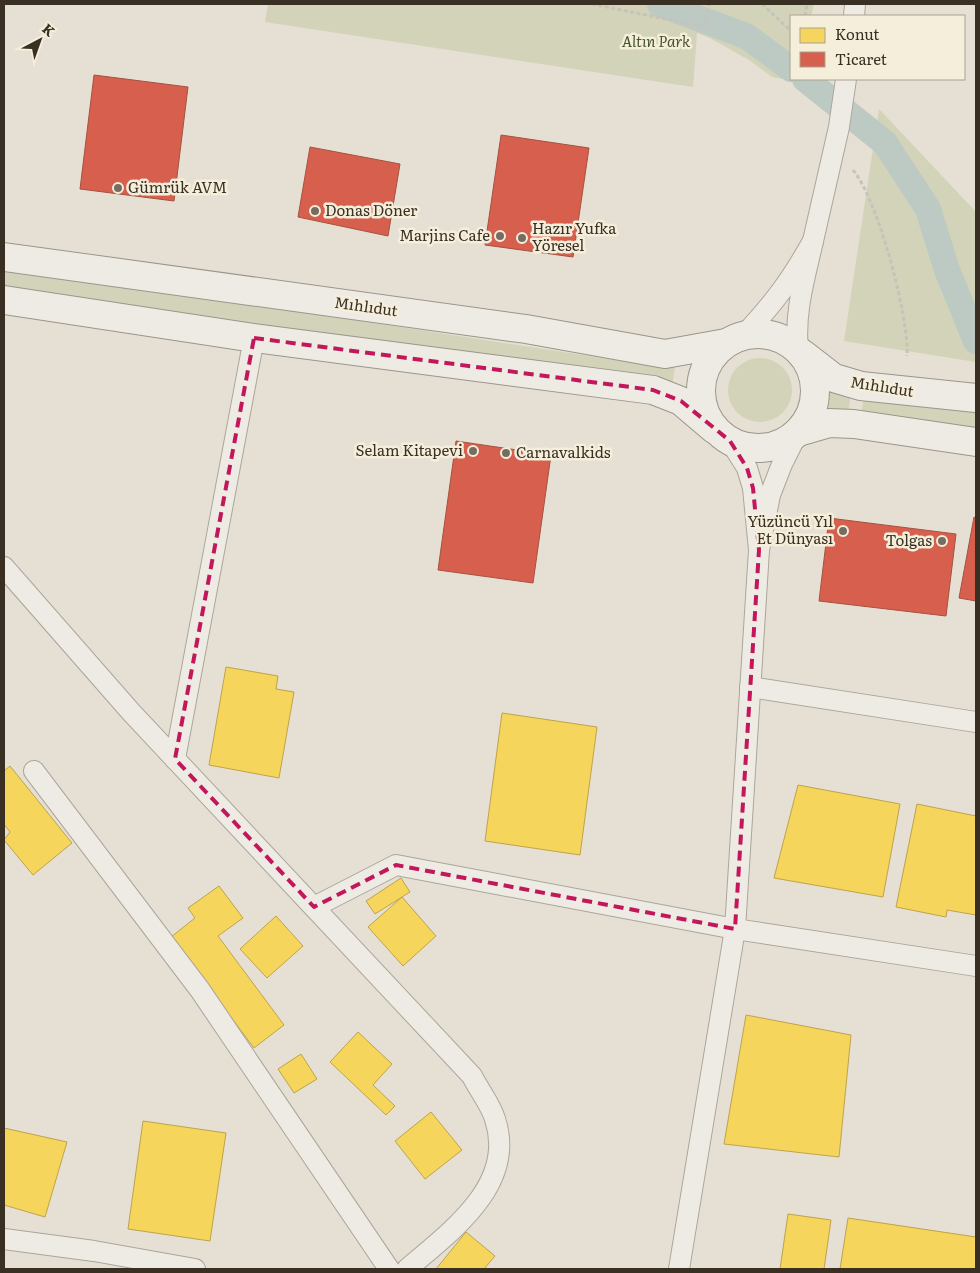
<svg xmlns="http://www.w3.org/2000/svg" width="980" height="1273" viewBox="0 0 980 1273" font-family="Literata,serif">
<rect width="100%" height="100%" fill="#e5e0d3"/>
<g fill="#d2d3b8">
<path d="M268,4H814L811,16H791V77L782,79L772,77L749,60L710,38L697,33L693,87L265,22Z"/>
<path d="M879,109L976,212V362L844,341Z"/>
<path d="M4,269L179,293L660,367L675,366L672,387L4,288Z"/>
<circle cx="760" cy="390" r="32"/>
<path d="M829,386L851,394L848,414L822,413Z"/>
<path d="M864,397L976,412V430L861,414Z"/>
</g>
<g fill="#f6d55c" stroke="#bea34b">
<path d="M226,667L278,676L276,689L294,692L279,778L209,765Z"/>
<path d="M502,713L597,727L580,855L485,841Z"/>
<path d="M10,766L72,843L33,875L4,840L10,832L4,824V771Z"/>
<path d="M798,785L900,804L883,897L774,878Z"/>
<path d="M917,804L976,816V915L947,910L946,917L896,907Z"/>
<path d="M401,878L410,892L375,914L366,901Z"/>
<path d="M219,886L243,918L218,936L284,1025L254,1048L171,937L195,918L188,908Z"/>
<path d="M402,897L436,936L403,966L368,927Z"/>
<path d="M276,916L303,946L267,978L240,949Z"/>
<path d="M746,1015L851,1035L839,1157L724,1144Z"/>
<path d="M358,1032L392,1064L373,1085L395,1106L386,1115L330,1062Z"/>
<path d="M301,1054L317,1079L294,1093L278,1069Z"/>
<path d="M431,1112L462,1150L425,1179L395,1141Z"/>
<path d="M143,1121L226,1133L210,1241L128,1229Z"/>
<path d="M4,1128L67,1142L45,1217L4,1205Z"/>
<path d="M788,1214L831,1220L824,1269H780Z"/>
<path d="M848,1218L976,1237V1269H840Z"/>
<path d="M466,1232L495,1256L484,1269H436Z"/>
</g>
<g fill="#d6604d" stroke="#a75140">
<path d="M94,75L188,87L174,201L80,189Z"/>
<path d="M501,135L589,148L573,257L485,245Z"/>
<path d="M310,147L400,164L388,236L298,217Z"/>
<path d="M456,441L551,455L533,583L438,570Z"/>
<path d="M974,517L976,518V601L959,598Z"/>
<path d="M829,518L956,534L946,616L819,601Z"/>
</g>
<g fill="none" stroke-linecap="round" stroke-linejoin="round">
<g stroke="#bdcac3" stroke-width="26">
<path d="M660,4L746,36L791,69"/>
<path d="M805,79L885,143L928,209L947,270L976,341"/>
</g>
<defs>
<g id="minor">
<path d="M854,16L855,4"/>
<path d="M813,241L839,127L846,79"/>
<path d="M744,335C775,302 791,280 813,241C805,277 794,312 798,350"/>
<path d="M730,441L747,468L753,488L759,550L770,495L782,464L798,432"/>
<path d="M4,567L131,712L472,1076C479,1090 491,1105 495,1119C517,1185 450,1232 407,1269"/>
<path d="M750,687L976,722"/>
<path d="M175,759L254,338"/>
<path d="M34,771L200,990L389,1269"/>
<path d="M314,907L396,865L735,929L976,966"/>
<path d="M4,1239L94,1251L195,1269"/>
<path d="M679,1269L735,929L759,550"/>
</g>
<g id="secondary">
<path d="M4,257L526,329L665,354L726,343"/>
<path d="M4,300L254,338L653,390L681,401L714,429"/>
<circle cx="758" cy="391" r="57"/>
<path d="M803,354L834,378L861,386L976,398"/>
<path d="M798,432L829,423L854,424L976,442"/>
</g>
</defs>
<use href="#minor" stroke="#aba69b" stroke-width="22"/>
<use href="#secondary" stroke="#9b958b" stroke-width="30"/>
<g stroke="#c6c3bb" stroke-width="3" stroke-dasharray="4 2.5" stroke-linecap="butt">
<path d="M592,4L705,27L709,4"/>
<path d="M762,4L791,31"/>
<path d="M805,16L807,4"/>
<path d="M853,170C878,200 909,316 907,356"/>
</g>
<use href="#minor" stroke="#eeebe4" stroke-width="20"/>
<use href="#secondary" stroke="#eeebe4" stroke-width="28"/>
</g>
<path fill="none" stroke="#c2185b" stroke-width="4" stroke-dasharray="10 6" stroke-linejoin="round" d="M254,338L653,390L681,401L730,441L747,468L753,488L759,550L735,929L396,865L314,907L175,759Z"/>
<g fill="#766d61" stroke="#f4eedb" stroke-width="2">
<circle cx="118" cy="188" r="5"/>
<circle cx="315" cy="211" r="5"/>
<circle cx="500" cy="236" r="5"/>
<circle cx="522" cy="238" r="5"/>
<circle cx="473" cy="451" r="5"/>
<circle cx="506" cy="453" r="5"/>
<circle cx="843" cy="531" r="5"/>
<circle cx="942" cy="541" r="5"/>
</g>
<g text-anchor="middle" stroke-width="5" stroke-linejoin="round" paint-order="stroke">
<g font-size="15" font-style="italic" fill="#48542c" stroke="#f4eedb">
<text x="656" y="47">Altın Park</text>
</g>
<g font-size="15" fill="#3a2f23" stroke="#f4eedb" text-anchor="start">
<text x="128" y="193">Gümrük AVM</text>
<text x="325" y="216">Donas Döner</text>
<text x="532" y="234">Hazır Yufka<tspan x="532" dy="17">Yöresel</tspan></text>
<text x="490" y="241" text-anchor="end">Marjins Cafe</text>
<text x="463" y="456" text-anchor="end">Selam Kitapevi</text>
<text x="516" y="458">Carnavalkids</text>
<text x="833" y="527" text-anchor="end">Yüzüncü Yıl<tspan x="833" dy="17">Et Dünyası</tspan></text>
<text x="932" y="546" text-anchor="end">Tolgas</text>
</g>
<g font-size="15" fill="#3a2f23" stroke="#f4eedb">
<text transform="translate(366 307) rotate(8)" y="5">Mıhlıdut</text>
<text transform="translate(882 387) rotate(9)" y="5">Mıhlıdut</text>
</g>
</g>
<rect width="980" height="1273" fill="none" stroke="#3a2f23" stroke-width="10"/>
<rect x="790" y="15" width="175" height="65" fill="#f4eedb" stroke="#aaa291"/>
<rect x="800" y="28" width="25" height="15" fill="#f6d55c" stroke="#aaa291"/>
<text x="835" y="40" font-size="15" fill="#3a2f23">Konut</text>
<rect x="800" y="52" width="25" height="15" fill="#d6604d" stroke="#aaa291"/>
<text x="835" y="65" font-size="15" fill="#3a2f23">Ticaret</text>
<g transform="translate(40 40) rotate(41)" stroke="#f4eedb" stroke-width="4" paint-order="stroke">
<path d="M0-4L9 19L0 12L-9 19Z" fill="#3a2f23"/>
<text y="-8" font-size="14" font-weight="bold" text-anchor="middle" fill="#3a2f23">K</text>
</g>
</svg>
